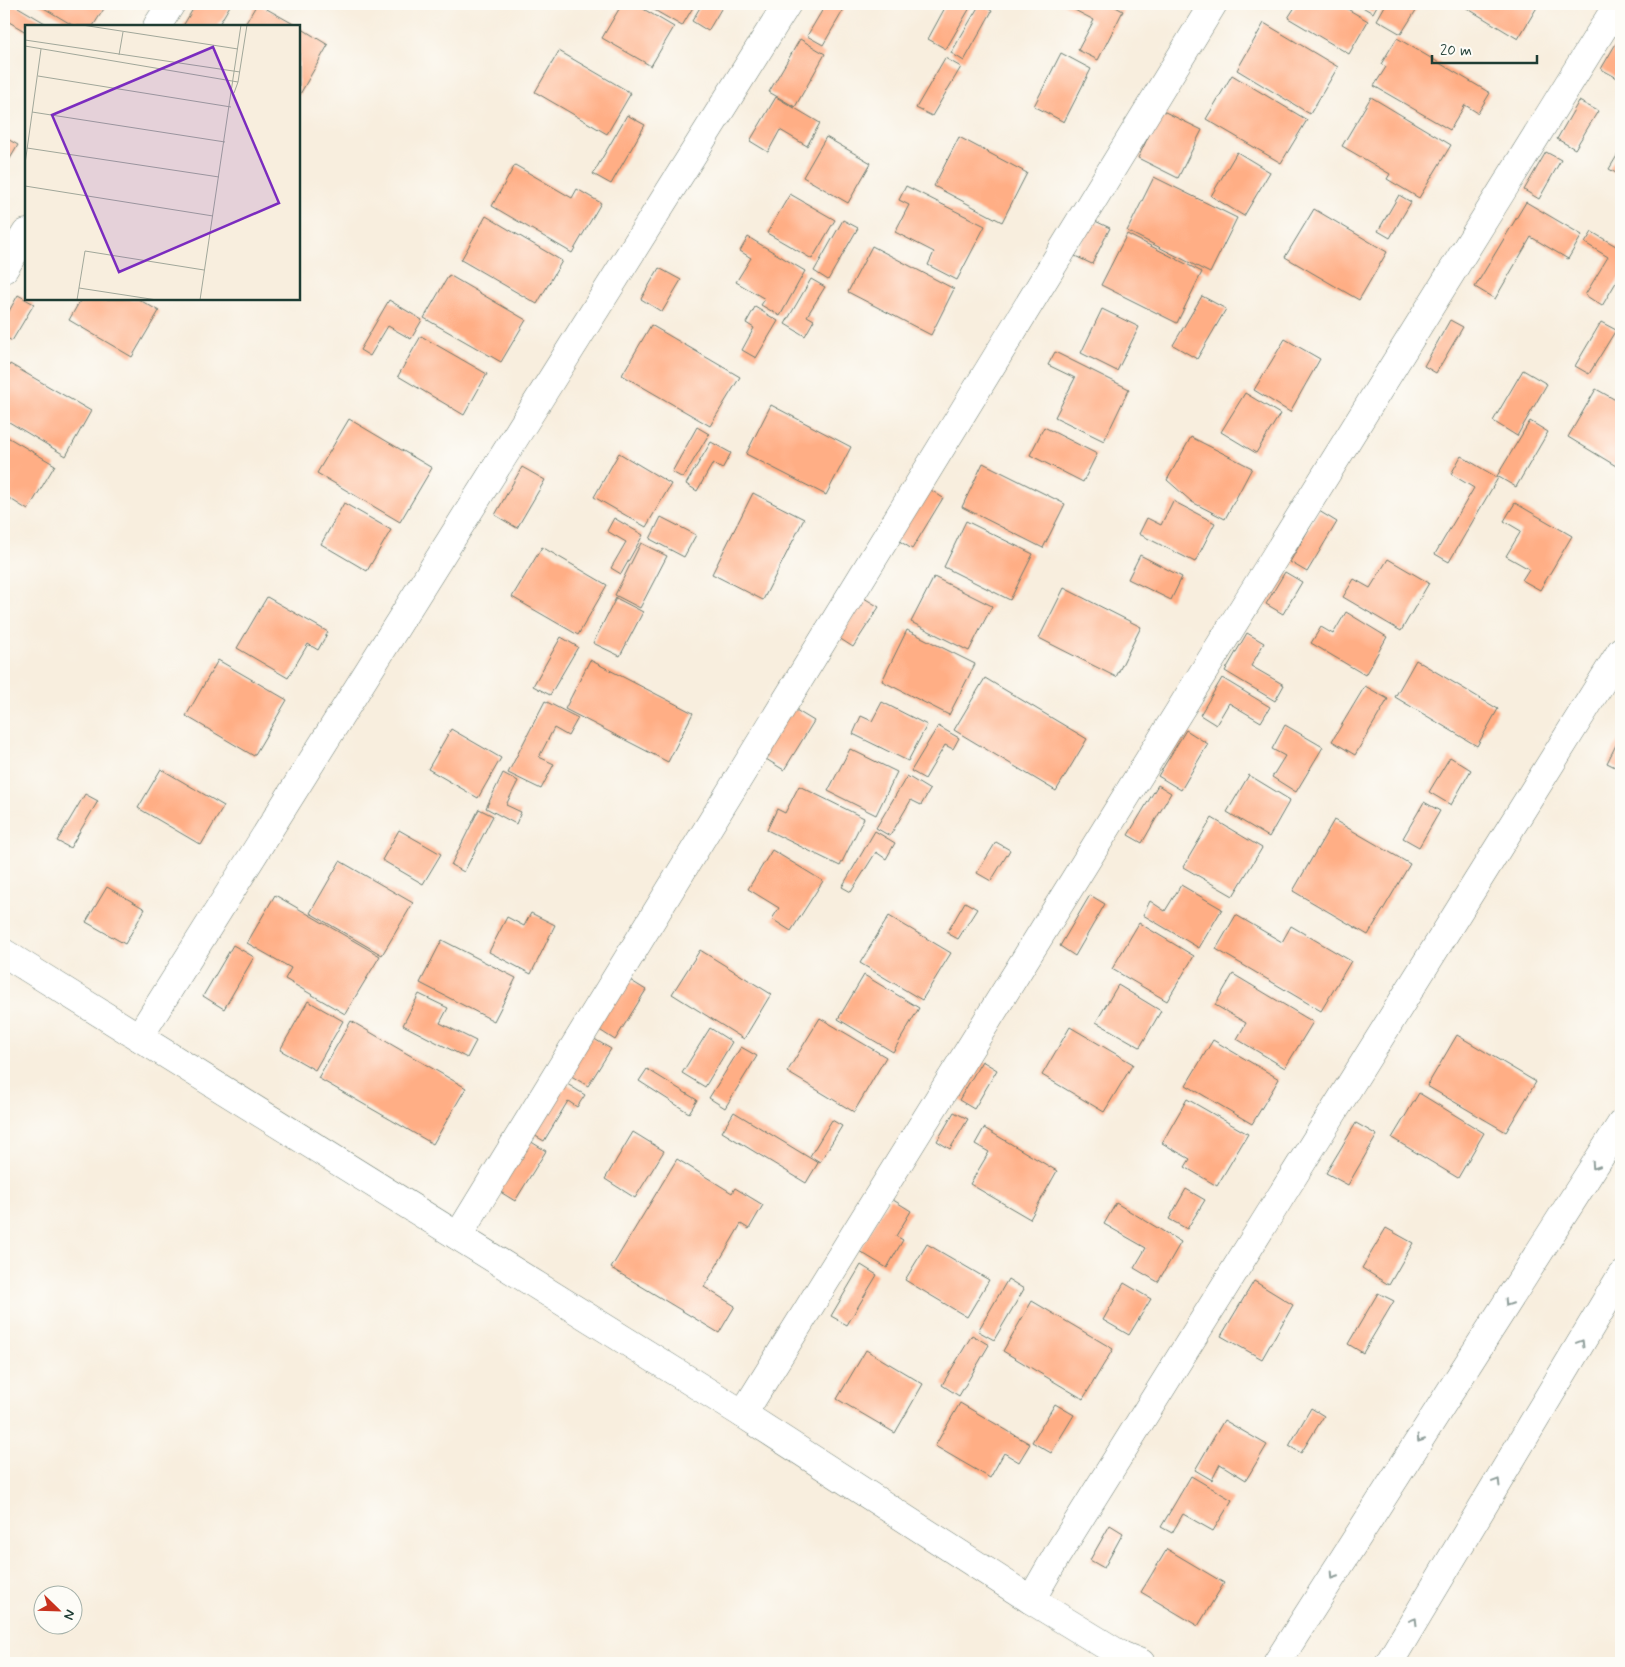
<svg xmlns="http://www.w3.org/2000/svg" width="1625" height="1667" viewBox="0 0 1625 1667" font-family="Mynerve,sans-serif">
<rect width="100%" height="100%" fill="#fdfcf7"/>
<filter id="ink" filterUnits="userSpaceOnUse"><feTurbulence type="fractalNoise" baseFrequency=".02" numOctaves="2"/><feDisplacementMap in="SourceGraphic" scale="10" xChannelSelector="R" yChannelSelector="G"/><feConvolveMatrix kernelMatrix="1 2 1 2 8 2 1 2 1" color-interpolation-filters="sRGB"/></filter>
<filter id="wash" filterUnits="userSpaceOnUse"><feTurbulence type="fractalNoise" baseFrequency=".0096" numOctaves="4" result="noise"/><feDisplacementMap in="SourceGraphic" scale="20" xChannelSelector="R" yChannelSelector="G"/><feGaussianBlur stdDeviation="1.12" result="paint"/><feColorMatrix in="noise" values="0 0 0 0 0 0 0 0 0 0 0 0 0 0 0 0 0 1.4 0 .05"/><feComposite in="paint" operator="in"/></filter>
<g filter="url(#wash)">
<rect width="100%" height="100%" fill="#f8eede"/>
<g id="blocks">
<g fill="#ffae85">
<path d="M4,4H13L45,23L43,26H26V32L4,19Z"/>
<path d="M37,4H107L93,26H74Z"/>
<path d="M196,4H231L218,26H183Z"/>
<path d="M257,4H258L297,26H244Z"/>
<path d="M622,4H635L674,27L651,66L602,38Z"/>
<path d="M644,4H695L682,26Z"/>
<path d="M702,4H724L708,31L692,21Z"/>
<path d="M826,4H847L823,45L807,36Z"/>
<path d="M947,4H968L971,6L946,49L928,39Z"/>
<path d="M980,4L992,11L964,61L951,53Z"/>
<path d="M1063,4H1110L1123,11L1098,60L1078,50L1094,20Z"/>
<path d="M1297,4H1339L1368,21L1349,54L1288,18Z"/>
<path d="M1357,4H1378L1373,13Z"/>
<path d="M1386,4H1420L1401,34L1377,20Z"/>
<path d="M1460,4H1539L1518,39Z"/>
<path d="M1264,23L1338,67L1310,114L1237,70Z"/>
<path d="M299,27L328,45L299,96Z"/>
<path d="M1621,35V76L1619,79L1601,69Z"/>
<path d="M1397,38L1490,93L1478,113L1465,105L1450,130L1374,86L1386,67L1381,64Z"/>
<path d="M800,39L825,54L795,107L769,92Z"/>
<path d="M559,51L631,93L607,134L535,92Z"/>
<path d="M1061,53L1091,69L1064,122L1034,106Z"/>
<path d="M945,58L961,67L932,116L916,108Z"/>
<path d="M1232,75L1307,120L1281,163L1206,119Z"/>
<path d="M776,97L820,123L807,146L780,130L768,152L750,141Z"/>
<path d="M1371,97L1451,145L1419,198L1387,179L1390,174L1342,146Z"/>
<path d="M1579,101L1598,111L1575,149L1557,139Z"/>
<path d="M1161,110L1202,130L1178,178L1138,158Z"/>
<path d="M627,115L645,125L611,184L593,174Z"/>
<path d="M4,137L18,145L4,169Z"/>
<path d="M826,137L871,163L848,203L803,177Z"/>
<path d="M959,137L1027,173L1002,222L934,186Z"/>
<path d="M1621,149V176L1609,169Z"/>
<path d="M1237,152L1270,172L1244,216L1211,196Z"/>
<path d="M1546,152L1561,160L1539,199L1524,190Z"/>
<path d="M515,165L572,198L577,189L601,203L572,253L492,206Z"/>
<path d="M1154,177L1237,218L1210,273L1127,231Z"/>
<path d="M906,186L985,226L957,280L928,265L934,252L895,232L909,205L899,200Z"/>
<path d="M790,194L835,220L812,259L767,233Z"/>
<path d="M1399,195L1411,202L1390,238L1378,231Z"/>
<path d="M1526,202L1582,235L1568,259L1531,237L1495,299L1475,287Z"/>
<path d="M1314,209L1387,252L1359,300L1285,257Z"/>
<path d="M486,216L562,261L537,304L461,260Z"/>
<path d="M843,220L858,228L828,280L814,271Z"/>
<path d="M1093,220L1110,228L1092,264L1075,256Z"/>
<path d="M1592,232L1621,249V274L1602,306L1585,295L1608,257L1585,243Z"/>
<path d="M1127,234L1202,272L1177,323L1101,285Z"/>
<path d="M748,237L805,271L780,316L761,305L765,299L736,282L751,258L740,251Z"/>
<path d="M872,246L954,289L931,335L848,292Z"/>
<path d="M659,268L681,280L662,312L641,299Z"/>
<path d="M449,275L526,320L501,362L424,318Z"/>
<path d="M811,279L825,287L807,316L814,320L805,336L785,324Z"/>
<path d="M18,295L34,304L12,341L4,336V320Z"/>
<path d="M1202,296L1226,309L1197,359L1173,345Z"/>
<path d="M81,299H138L159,311L132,357L69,320Z"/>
<path d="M389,300L422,320L411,339L388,326L370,356L360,350Z"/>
<path d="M755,307L778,321L756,358L742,350L754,328L746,323Z"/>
<path d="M1102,309L1139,327L1117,371L1081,353Z"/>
<path d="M1450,320L1463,327L1436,373L1424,366Z"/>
<path d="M1601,322L1616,330L1589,374L1575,366Z"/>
<path d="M651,325L740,377L710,426L622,375Z"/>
<path d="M421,336L487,374L464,415L398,376Z"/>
<path d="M1285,339L1320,359L1290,412L1254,390Z"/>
<path d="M1055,352L1129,389L1104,441L1055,417L1075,378L1048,365Z"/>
<path d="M10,364L91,411L66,456L4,419V376Z"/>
<path d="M1523,370L1547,384L1517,436L1493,421Z"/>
<path d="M1596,389L1621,403V469L1568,437Z"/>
<path d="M1245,393L1280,414L1256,453L1221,432Z"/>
<path d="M771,405L851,447L826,495L746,454Z"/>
<path d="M349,419L432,468L400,522L317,473Z"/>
<path d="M1530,421L1548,432L1516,487L1497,476Z"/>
<path d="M697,427L709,434L683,478L672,472Z"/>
<path d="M1044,427L1097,454L1083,482L1030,455Z"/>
<path d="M4,435L55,465L28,510L4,495Z"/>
<path d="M1191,437L1252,468L1225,519L1192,502L1167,480Z"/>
<path d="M711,442L731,453L722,469L713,463L697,491L686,484Z"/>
<path d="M619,453L671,484L646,527L594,497Z"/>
<path d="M1461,456L1498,478L1449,562L1435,554L1474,488L1451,474Z"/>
<path d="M983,463L1065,504L1043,548L962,507Z"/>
<path d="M522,467L545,480L517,528L495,515Z"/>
<path d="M925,486L943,498L912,549L893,537Z"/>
<path d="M753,493L804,519L763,600L712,574Z"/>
<path d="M1173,501L1215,523L1195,562L1139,534L1147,518L1161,525Z"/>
<path d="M344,503L391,530L367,571L321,544Z"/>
<path d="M1515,503L1572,536L1540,590L1522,580L1529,569L1506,556L1521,531L1504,521Z"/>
<path d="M1319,511L1337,522L1307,572L1290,562Z"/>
<path d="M661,517L696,535L684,557L650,539Z"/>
<path d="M614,518L643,535L621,574L611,568L626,542L607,531Z"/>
<path d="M966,521L1033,554L1010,600L944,567Z"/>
<path d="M641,543L667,556L640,608L615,595Z"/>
<path d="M542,547L607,585L578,635L512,597Z"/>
<path d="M1140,555L1182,577L1171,600L1128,579Z"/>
<path d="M1388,559L1429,583L1401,631L1343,597L1354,579L1370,588Z"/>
<path d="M1285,572L1302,582L1283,614L1266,604Z"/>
<path d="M934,577L992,606L969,651L911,622Z"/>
<path d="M1064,588L1141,627L1116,677L1039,638Z"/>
<path d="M267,597L328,632L318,650L308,644L288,678L237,648Z"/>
<path d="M616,598L643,612L620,656L593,643Z"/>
<path d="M864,598L879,607L853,647L839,638Z"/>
<path d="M1346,612L1387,637L1365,675L1311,643L1321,627L1333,634Z"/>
<path d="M907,630L975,664L949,715L882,681Z"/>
<path d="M1247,633L1264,643L1251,666L1284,685L1275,701L1225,671Z"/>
<path d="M561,637L578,647L550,695L533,686Z"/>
<path d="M218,660L287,700L254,756L186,716Z"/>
<path d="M590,660L693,713L668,762L565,709Z"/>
<path d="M1416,660L1498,709L1477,746L1395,697Z"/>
<path d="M985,678L1087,739L1056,791L954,730Z"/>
<path d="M1222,678L1270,707L1261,722L1229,703L1216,725L1200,715Z"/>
<path d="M1365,686L1388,699L1355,755L1332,741Z"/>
<path d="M545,701L578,718L568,736L554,728L539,757L554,764L541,789L508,773Z"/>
<path d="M882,702L927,725L908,761L853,734L861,716L872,721Z"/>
<path d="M791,707L814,721L784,770L761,756Z"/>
<path d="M1285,725L1323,747L1296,792L1272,777L1285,756L1272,749Z"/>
<path d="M938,726L959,738L953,749L945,745L925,779L911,771Z"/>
<path d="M451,729L501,758L478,798L428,769Z"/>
<path d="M1186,730L1208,744L1181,790L1158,776Z"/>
<path d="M1621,735V770L1607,763Z"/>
<path d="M850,749L897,772L876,815L828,791Z"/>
<path d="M1450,757L1471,770L1451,805L1429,792Z"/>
<path d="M161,769L224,806L201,845L138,808Z"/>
<path d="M503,773L518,781L506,805L521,812L516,824L486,808Z"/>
<path d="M1249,775L1290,800L1269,837L1227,812Z"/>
<path d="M907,776L930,790L921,805L911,800L890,836L876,828Z"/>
<path d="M1158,785L1171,793L1142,843L1128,835Z"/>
<path d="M799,786L864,818L840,866L767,830L777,809L785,813Z"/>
<path d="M85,794L98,801L70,848L57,841Z"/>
<path d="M1424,802L1440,811L1419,847L1403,838Z"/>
<path d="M479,809L493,816L464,872L451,865Z"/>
<path d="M1212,818L1262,848L1233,896L1183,867Z"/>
<path d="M1334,820L1410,864L1368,935L1293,891Z"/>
<path d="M399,830L441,854L423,884L382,860Z"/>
<path d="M875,831L895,843L886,859L876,852L851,892L842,887Z"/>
<path d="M996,842L1010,850L991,881L977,873Z"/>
<path d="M772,850L823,881L791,931L772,919L779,908L748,889Z"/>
<path d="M340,861L413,903L382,955L310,913Z"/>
<path d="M1181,885L1222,909L1199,948L1143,915L1150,901L1165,911Z"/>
<path d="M107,887L145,909L125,944L86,922Z"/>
<path d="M275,895L380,956L345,1014L285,979L291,968L247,943Z"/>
<path d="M1090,895L1105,904L1075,956L1060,946Z"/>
<path d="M965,902L977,909L958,939L947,933Z"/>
<path d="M531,913L555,925L531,974L489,952L507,917L524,926Z"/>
<path d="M1236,915L1282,942L1291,926L1351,961L1321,1011L1216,949Z"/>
<path d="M889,916L951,953L922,1000L860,963Z"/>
<path d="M1139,923L1194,956L1167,1001L1112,969Z"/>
<path d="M442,940L516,978L494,1021L420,983Z"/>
<path d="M233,945L254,957L224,1009L203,996Z"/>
<path d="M700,950L771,994L744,1039L672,994Z"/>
<path d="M1233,974L1313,1022L1285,1068L1237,1039L1246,1023L1215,1005Z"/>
<path d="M864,975L919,1008L893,1052L838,1019Z"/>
<path d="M625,977L646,990L615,1040L595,1027Z"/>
<path d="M1118,985L1161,1011L1140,1047L1096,1022Z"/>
<path d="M419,994L448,1008L440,1023L476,1041L467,1058L403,1025Z"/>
<path d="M308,1001L343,1021L315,1070L280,1050Z"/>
<path d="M820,1018L886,1057L854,1112L787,1072Z"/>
<path d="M351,1021L466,1088L433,1144L318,1078Z"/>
<path d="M1070,1027L1133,1064L1104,1112L1042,1075Z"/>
<path d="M710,1028L732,1042L705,1087L682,1073Z"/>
<path d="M1457,1035L1536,1082L1506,1132L1427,1086Z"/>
<path d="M591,1037L611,1049L588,1086L568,1074Z"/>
<path d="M1213,1040L1279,1079L1252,1124L1186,1085Z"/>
<path d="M741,1047L757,1056L725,1108L709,1098Z"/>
<path d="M982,1061L997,1070L974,1109L959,1100Z"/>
<path d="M647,1069L697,1100L689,1113L639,1081Z"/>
<path d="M564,1082L585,1095L577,1107L568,1101L544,1141L532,1134Z"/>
<path d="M1419,1093L1484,1133L1458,1178L1392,1138Z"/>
<path d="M1187,1099L1248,1134L1217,1186L1185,1167L1190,1159L1162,1143Z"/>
<path d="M734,1112L818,1163L806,1183L722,1132Z"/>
<path d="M954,1112L968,1119L950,1149L937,1141Z"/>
<path d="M832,1120L842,1126L820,1162L810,1156Z"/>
<path d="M1356,1123L1377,1135L1348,1185L1326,1173Z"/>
<path d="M984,1128L1057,1171L1030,1219L970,1184L989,1152L975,1144Z"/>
<path d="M633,1132L664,1151L635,1198L605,1179Z"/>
<path d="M525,1138L546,1151L515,1201L494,1188Z"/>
<path d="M677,1159L732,1193L735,1188L763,1205L749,1229L741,1224L704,1287L735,1306L719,1333L611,1268Z"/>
<path d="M1186,1189L1205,1200L1187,1229L1169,1219Z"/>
<path d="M890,1198L911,1211L896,1236L903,1240L887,1268L859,1251Z"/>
<path d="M1116,1203L1181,1242L1158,1282L1134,1268L1146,1248L1104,1224Z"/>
<path d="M1386,1228L1413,1243L1389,1285L1362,1268Z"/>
<path d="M927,1244L989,1280L967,1317L905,1280Z"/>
<path d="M861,1265L877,1275L847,1325L831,1316Z"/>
<path d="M1008,1279L1024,1289L994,1340L978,1331Z"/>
<path d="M1254,1281L1293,1305L1262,1359L1221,1336Z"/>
<path d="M1124,1283L1151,1299L1129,1335L1103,1320Z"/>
<path d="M1378,1293L1394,1301L1363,1353L1348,1344Z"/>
<path d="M1032,1301L1113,1349L1083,1399L1003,1351Z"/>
<path d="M972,1335L989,1345L959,1396L942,1385Z"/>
<path d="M866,1350L923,1384L895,1433L837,1399Z"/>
<path d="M960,1403L1030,1444L1019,1462L1004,1453L990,1478L935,1446Z"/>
<path d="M1055,1404L1074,1415L1051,1453L1032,1442Z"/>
<path d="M1311,1408L1324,1416L1301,1453L1289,1446Z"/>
<path d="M1224,1420L1267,1445L1246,1480L1220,1464L1212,1480L1195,1470Z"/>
<path d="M1191,1476L1232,1500L1213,1531L1183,1514L1172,1533L1161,1527Z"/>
<path d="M1110,1525L1123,1533L1104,1568L1090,1560Z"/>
<path d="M1167,1549L1224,1583L1198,1626L1141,1592Z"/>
</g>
</g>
</g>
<g filter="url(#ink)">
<use href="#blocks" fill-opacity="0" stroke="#6b7b70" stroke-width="1"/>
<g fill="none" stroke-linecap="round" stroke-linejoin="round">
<defs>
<g id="minor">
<path d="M157,26L171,4"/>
<path d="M4,269L26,233"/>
<path d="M4,953L743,1414L1031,1600L1121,1655"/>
<path d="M139,1037L787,4"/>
<path d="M458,1236L1213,4"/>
<path d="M743,1414L1618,4"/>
<path d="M1031,1600L1057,1555L1621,651"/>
</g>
<g id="tertiary">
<path d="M1121,1655L1141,1663"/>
<path d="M1277,1663L1621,1124"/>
<path d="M1389,1663L1621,1276"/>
</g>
</defs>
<use href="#minor" stroke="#6b7b70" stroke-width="29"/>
<use href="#tertiary" stroke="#6b7b70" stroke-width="29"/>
<use href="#minor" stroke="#fff" stroke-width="28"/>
<use href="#tertiary" stroke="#fff" stroke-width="28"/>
</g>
<defs><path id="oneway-chevron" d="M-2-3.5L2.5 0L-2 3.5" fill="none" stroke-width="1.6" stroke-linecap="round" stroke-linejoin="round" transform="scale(1.25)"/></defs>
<g stroke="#8f9e9a">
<use href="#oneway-chevron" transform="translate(1595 1166) rotate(123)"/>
<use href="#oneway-chevron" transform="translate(1508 1303) rotate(123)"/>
<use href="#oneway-chevron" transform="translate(1581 1343) rotate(-59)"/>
<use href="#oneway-chevron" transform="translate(1420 1439) rotate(123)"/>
<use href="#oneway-chevron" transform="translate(1497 1482) rotate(-59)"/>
<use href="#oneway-chevron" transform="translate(1333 1576) rotate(123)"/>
<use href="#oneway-chevron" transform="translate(1414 1621) rotate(-59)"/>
</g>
</g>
<g transform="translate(25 25)">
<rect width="275" height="275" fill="#f8eede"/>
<path fill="none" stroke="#a1a79a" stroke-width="1" d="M57,0L213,24M0,15L215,47M0,21L213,57M94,30L98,7M13,51L206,82M209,68L213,57L222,0M7,87L200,117M2,123L194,152M0,139L16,24M0,161L188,191M54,263L132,275M52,275L60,226L179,245M175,275L216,0"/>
<path fill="#7b2cbf" fill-opacity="0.15" stroke="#7b2cbf" stroke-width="2.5" d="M188,22L254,178L94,247L27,90Z"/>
<rect width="275" height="275" fill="none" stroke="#1f3d34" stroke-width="2.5"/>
</g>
<rect width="1625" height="1667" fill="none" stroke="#fdfcf7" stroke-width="20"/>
<g transform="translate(58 1610) rotate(113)"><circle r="24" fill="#fdfcf7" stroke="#a4b0a9"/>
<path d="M0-4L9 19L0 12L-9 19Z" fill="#c8321e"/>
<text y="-8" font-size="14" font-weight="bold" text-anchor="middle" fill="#1f3d34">N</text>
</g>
<path d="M1432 55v8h105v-8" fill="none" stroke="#1f3d34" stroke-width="2.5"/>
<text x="1440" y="55" font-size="15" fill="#1f3d34" stroke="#fdfcf7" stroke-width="4" paint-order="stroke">20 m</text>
</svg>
